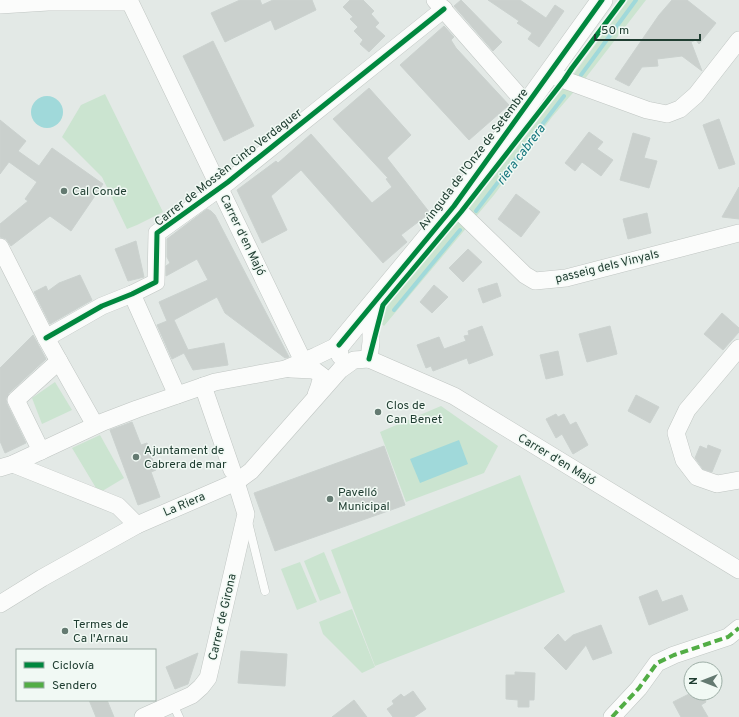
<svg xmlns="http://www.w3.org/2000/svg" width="739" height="717" viewBox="0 0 739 717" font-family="Overpass,sans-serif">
<rect width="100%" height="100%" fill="#e3e9e6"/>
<g fill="#cbe4d0">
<path d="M628,0H646L584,80L552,117L494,195L384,326L372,314L470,207L576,71Z"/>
<path d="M105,94L163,212L137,225L127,229L102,177L62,137L81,105Z"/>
<path d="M55,382L72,410L42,424L32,398Z"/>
<path d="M441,406L498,446L484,473L406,502L380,432Z"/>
<path d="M100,435L124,478L99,493L72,448Z"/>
<path d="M520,475L565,592L375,666L331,550Z"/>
<path d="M324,552L341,593L320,601L304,561Z"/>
<path d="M300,562L317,602L297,610L281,569Z"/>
<path d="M352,609L375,667L362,673L323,634L319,622Z"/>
</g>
<g fill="#a0d9da">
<circle cx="47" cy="112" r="16"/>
<path d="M459,440L468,464L420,483L410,459Z"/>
</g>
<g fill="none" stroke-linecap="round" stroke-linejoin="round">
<g stroke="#a0d9da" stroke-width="4">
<path d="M581,75L636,0"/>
<path d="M476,211L564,96"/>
<path d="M394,310L460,230"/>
</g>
</g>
<g fill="#cad0cd" stroke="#cbd2cf">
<path d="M240,0H260L262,5L273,0H312L316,10L275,30L271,20L225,42L211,13Z"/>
<path d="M350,0H363L374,11L371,14L379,23L375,27L385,36L369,52L360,44L363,40L354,31L358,27L350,19L353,17L343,7Z"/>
<path d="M461,0L502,42L493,51L454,6Z"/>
<path d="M488,0H520L546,18L555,5L564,11L539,47L528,39L532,33L517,23L519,21Z"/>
<path d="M672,0H687L716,23L699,44L696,40L691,42L702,71L682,56L657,59L658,66L642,67L629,86L615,79L659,15Z"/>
<path d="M444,26L454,37L451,40L456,48L509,105L469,140L400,65Z"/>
<path d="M213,41L254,126L224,141L183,56Z"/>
<path d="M369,88L411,135L387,158L430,213L401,235L407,242L383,263L301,170L271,196L287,230L262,243L237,190L276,161L278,163L311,134L372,203L392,187L386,179L388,178L333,119Z"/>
<path d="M719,119L735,164L719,169L703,125Z"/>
<path d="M0,120L26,141L18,151L39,166L52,148L103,184L71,231L50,216L11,246L6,239L0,237V224L28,201L25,199L37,182L9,162L0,174Z"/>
<path d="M589,132L603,142L597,149L613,160L601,176L582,162L575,171L565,163Z"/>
<path d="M633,133L650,138L644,158L657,161L649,188L620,180Z"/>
<path d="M739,187V219L722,217Z"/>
<path d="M516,194L540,212L521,237L498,219Z"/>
<path d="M207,209L211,211L215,215L289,357L285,358L225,313L217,297L174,320L188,350L224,343L228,365L193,370L184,353L172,359L157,325L167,321L159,302L208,280L197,259L166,276V266L170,263L167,257V239Z"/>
<path d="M647,213L651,233L628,239L623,219Z"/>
<path d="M136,241L144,277L128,281L115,249Z"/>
<path d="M468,249L482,262L463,282L449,268Z"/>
<path d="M80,275L92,300L50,324L34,292L46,286L48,291L59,283Z"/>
<path d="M497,283L501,296L483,303L478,289Z"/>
<path d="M434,285L448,297L432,313L420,302Z"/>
<path d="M722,313L739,328V332L723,350L704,334Z"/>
<path d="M482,326L493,355L469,364L467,358L433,371L431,366L426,368L417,345L439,337L444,349L466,341L464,336L469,335L468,331Z"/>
<path d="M610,326L617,354L587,362L579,334Z"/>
<path d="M33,335L46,359L9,393L6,399L7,404L26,443L5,453L0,441V368Z"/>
<path d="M558,351L563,375L546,379L540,355Z"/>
<path d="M636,395L659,407L650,423L628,411Z"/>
<path d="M556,414L558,417L564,414L570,425L576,422L588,445L573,454L562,434L556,438L546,419Z"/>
<path d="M132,422L141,445L147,443L156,470L151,472L160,497L138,505L110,430Z"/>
<path d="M708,445L721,450L712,472L703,469L695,458L700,446L707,449Z"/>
<path d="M384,446L405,505L275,551L254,493Z"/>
<path d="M657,590L662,602L682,595L688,610L649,625L639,597Z"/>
<path d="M601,625L612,653L593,660L586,645L566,670L544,648L558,634L565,642L573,635Z"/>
<path d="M241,651L287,654L285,686L238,683Z"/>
<path d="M198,653L188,684L175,689L166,667Z"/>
<path d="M515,672L535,673L534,700H529V707H518V700L506,699V675H515Z"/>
<path d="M413,691L426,709L414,717H393L387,709L394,704L392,701L401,694L404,697Z"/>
<path d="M691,693H701L706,702L701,705L708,717H681L673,702Z"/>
<path d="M89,700H107L114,717H96Z"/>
<path d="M354,700L367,717H332Z"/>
</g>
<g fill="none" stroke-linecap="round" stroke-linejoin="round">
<defs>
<g id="service">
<path d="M248,522L265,591"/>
<path d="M173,704L179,717"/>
</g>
<g id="minor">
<path d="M435,0L527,105"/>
<path d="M0,5L48,2H130L303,361"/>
<path d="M548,74L647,110L667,114L680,109L696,95L739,40"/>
<path d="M454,206L525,275L535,281L566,278L739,233"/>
<path d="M0,247L46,338L95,425"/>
<path d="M132,294L177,395"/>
<path d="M46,338L102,306L132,294L156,282L157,233L228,182L444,9"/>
<path d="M739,348L687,410L676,433L684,460L697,477L717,484L739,480"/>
<path d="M369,359L454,396L739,570"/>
<path d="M369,359L371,342V306"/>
<path d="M291,369L314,370L322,376L319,387L316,395"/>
<path d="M203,386L232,470"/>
<path d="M41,451L16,400L59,361"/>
<path d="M13,464L118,506L137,525"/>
<path d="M0,468L13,464L103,422L137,409L215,382L285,369L316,356L339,345L340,356"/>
<path d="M0,604L42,578L137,525L236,482L251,471L340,370L354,360L369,359"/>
<path d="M143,717L192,695L201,687L208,678L246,514L236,482"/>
<path d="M612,717L639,688L657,663L674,655L728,637L739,628"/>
</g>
<path id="tertiary" d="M339,345L454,206L602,0"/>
</defs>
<use href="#service" stroke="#c0c6c3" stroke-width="9"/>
<use href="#minor" stroke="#c0c6c3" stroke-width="18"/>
<use href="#tertiary" stroke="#c0c6c3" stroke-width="22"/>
<use href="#service" stroke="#fbfcfb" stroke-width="8"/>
<use href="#minor" stroke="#fbfcfb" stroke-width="17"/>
<use href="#tertiary" stroke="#fbfcfb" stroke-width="21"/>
<path stroke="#52ad45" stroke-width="4" stroke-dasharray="8 4" stroke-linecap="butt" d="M612,717L639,688L657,663L674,655L728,637L739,628"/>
<defs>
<g id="cycleway">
<path d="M46,338L102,306L132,294L156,282L157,233L228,182L444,9"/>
<path d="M339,345L454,206L602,0"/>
<path d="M369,359L383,305L461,212L564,80L572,68L623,0"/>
</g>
</defs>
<use href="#cycleway" stroke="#f1f9f4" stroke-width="8"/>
<use href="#cycleway" stroke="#00873e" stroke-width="5"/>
</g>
<g fill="#647a71" stroke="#f1f9f4" stroke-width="1.5">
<circle cx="64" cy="191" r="4"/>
<circle cx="378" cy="412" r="4"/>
<circle cx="136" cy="457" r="4"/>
<circle cx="330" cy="499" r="4"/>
<circle cx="65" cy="631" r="4"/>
</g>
<g text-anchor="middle" stroke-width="3" stroke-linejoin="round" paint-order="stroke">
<g font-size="12" fill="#203e32" stroke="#f1f9f4">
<text transform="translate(473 159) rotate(-53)" y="4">Avinguda de l'Onze de Setembre</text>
<text transform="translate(228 167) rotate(-38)" y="4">Carrer de Mossèn Cinto Verdaguer</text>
<text transform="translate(243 235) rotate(64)" y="4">Carrer d'en Majó</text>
<text transform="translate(607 266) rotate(-14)" y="4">passeig dels Vinyals</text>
<text transform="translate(557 459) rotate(31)" y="4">Carrer d'en Majó</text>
<text transform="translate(184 504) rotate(-23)" y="4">La Riera</text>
<text transform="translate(222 617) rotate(-77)" y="4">Carrer de Girona</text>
</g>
<g font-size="12" fill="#203e32" stroke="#f1f9f4" text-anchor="start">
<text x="72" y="195">Cal Conde</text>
<text x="386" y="409">Clos de<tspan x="386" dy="14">Can Benet</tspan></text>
<text x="144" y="454">Ajuntament de<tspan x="144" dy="14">Cabrera de mar</tspan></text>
<text x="338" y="496">Pavelló<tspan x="338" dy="14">Municipal</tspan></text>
<text x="73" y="628">Termes de<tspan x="73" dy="14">Ca l'Arnau</tspan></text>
</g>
<g font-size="13" font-style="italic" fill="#16787e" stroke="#f1f9f4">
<text transform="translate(520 154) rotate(-53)" y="5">riera cabrera</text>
</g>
</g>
<rect x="16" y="649" width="140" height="52" fill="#f1f9f4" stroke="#9daea6"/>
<rect x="24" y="662" width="20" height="6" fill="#00873e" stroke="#9daea6"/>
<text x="52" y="669" font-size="12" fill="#203e32">Ciclovía</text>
<rect x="24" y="682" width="20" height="6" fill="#52ad45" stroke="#9daea6"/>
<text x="52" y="689" font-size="12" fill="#203e32">Sendero</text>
<g transform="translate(703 681) rotate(270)"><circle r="19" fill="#f1f9f4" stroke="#9daea6"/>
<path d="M0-3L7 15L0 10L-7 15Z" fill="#647a71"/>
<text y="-6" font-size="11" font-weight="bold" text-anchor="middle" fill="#203e32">N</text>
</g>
<path d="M595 34v6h105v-6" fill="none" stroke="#203e32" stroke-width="2"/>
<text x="601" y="34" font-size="12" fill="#203e32" stroke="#f1f9f4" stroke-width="3" paint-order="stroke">50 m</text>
</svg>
